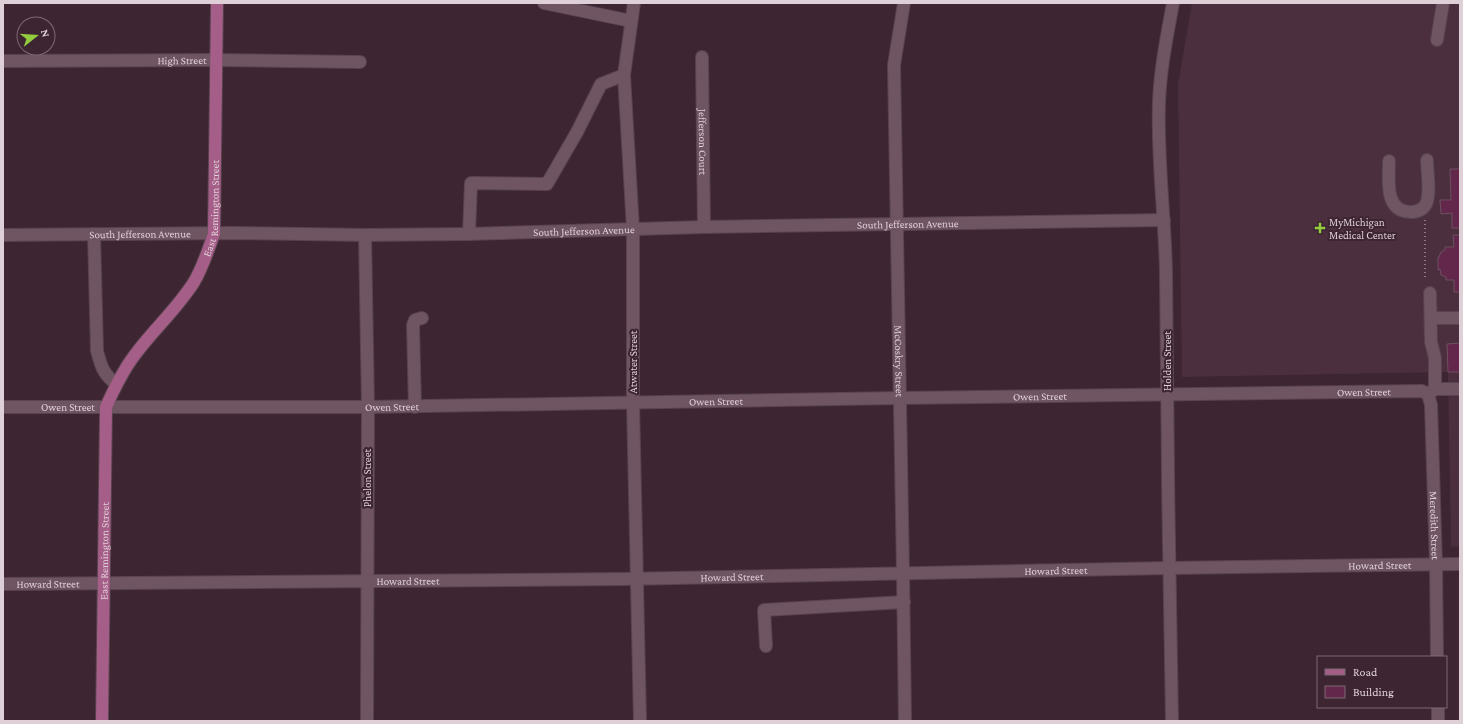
<svg xmlns="http://www.w3.org/2000/svg" width="1463" height="724" viewBox="0 0 1463 724" font-family="'Crimson Pro',serif">
<rect width="100%" height="100%" fill="#3d2532"/>
<path fill="#4b2f3e" d="M1192,3H1460V546L1451,547L1448,372L1182,377L1178,85Z"/>
<g fill="#62274b" stroke="#6c515f">
<path d="M1450,169H1460V228H1452V213L1441,214L1440,200H1451Z"/>
<path d="M1453,235H1460V292H1454V280H1446V277L1441,275L1440,269L1438,270V257H1439L1441,252L1445,250V247H1454Z"/>
<path d="M1460,343V372H1448L1447,344Z"/>
</g>
<g fill="none" stroke-linecap="round" stroke-linejoin="round">
<defs>
<g id="minor">
<path d="M544,3L631,21"/>
<path d="M634,3L624,75L633,229V402L640,721"/>
<path id="s1" d="M904,3L894,65L903,573L905,721"/>
<path d="M1437,40L1443,3"/>
<path id="s2" d="M702,57L704,227"/>
<path id="s3" d="M3,61L216,60L360,62"/>
<path d="M1389,161C1389,180 1384,211 1410,212C1416,212 1423,210 1426,204C1431,194 1427,172 1427,160"/>
<path d="M94,234L97,351C101,366 103,374 116,384"/>
<path d="M469,234L471,183L547,184L577,132L601,84L624,75"/>
<path id="s4" d="M3,235L231,233L365,235L469,234L704,227L1164,220"/>
<path d="M365,235L368,407L367,721"/>
<path d="M1431,318H1460"/>
<path d="M1435,389H1460"/>
<path id="s5" d="M1428,394L1431,405L1436,564L1437,657"/>
<path d="M1428,394L1435,389V358L1431,342L1430,293"/>
<path id="s6" d="M3,407H368L900,398L1422,391L1428,394"/>
<path d="M415,407L413,325L415,320L422,318"/>
<path id="s7" d="M3,584L623,579L1169,568L1460,564"/>
<path d="M766,646L764,610L904,602"/>
<path d="M1438,707V721"/>
<path d="M1172,721C1169,572 1167,422 1166,273C1165,216 1157,160 1159,103C1160,70 1167,36 1173,3"/>
</g>
<g id="major">
<path id="s8" d="M102,721L106,407C114,389 122,372 134,356C153,330 177,309 194,282C203,267 208,250 214,234L217,3"/>
</g>
</defs>
<use href="#minor" stroke="#58434f" stroke-width="14"/>
<use href="#major" stroke="#58434f" stroke-width="14"/>
<path stroke="#8d7984" stroke-width="2" stroke-dasharray="1 3" stroke-linecap="butt" d="M1425,220V280"/>
<use href="#minor" stroke="#6f5462" stroke-width="12"/>
<use href="#major" stroke="#a55e87" stroke-width="12"/>
</g>
<path fill="#93cc3d" stroke="#3d2532" stroke-width="1.5" d="M1318 222h4v4h4v4h-4v4h-4v-4h-4v-4h4z"/>
<g text-anchor="middle" stroke-width="4" stroke-linejoin="round" paint-order="stroke">
<g font-size="11" fill="#dfcfd7" stroke="#3d2532">
<text dy="4" stroke="none"><textPath href="#s3" startOffset="179">High Street</textPath></text>
<text dy="4" stroke="none"><textPath href="#s2" startOffset="85">Jefferson Court</textPath></text>
<text dy="4" stroke="none"><textPath href="#s8" startOffset="545">East Remington Street</textPath></text>
<text dy="4" stroke="none"><textPath href="#s4" startOffset="905">South Jefferson Avenue</textPath></text>
<text dy="4" stroke="none"><textPath href="#s4" startOffset="581">South Jefferson Avenue</textPath></text>
<text dy="4" stroke="none"><textPath href="#s4" startOffset="137">South Jefferson Avenue</textPath></text>
<text transform="translate(1167 361) rotate(-90)" y="4">Holden Street</text>
<text transform="translate(633 362) rotate(-90)" y="4">Atwater Street</text>
<text dy="4" stroke="none"><textPath href="#s1" startOffset="359">McCoskry Street</textPath></text>
<text dy="4" stroke="none"><textPath href="#s6" startOffset="1361">Owen Street</textPath></text>
<text dy="4" stroke="none"><textPath href="#s6" startOffset="1037">Owen Street</textPath></text>
<text dy="4" stroke="none"><textPath href="#s6" startOffset="713">Owen Street</textPath></text>
<text dy="4" stroke="none"><textPath href="#s6" startOffset="65">Owen Street</textPath></text>
<text dy="4" stroke="none"><textPath href="#s6" startOffset="389">Owen Street</textPath></text>
<text transform="translate(367 478) rotate(-90)" y="4">Phelon Street</text>
<text dy="4" stroke="none"><textPath href="#s5" startOffset="132">Meredith Street</textPath></text>
<text dy="4" stroke="none"><textPath href="#s8" startOffset="170">East Remington Street</textPath></text>
<text dy="4" stroke="none"><textPath href="#s7" startOffset="1377">Howard Street</textPath></text>
<text dy="4" stroke="none"><textPath href="#s7" startOffset="1053">Howard Street</textPath></text>
<text dy="4" stroke="none"><textPath href="#s7" startOffset="729">Howard Street</textPath></text>
<text dy="4" stroke="none"><textPath href="#s7" startOffset="405">Howard Street</textPath></text>
<text dy="4" stroke="none"><textPath href="#s7" startOffset="45">Howard Street</textPath></text>
</g>
<g font-size="11" fill="#dfcfd7" stroke="#3d2532" text-anchor="start">
<text x="1329" y="226">MyMichigan<tspan x="1329" dy="13">Medical Center</tspan></text>
</g>
</g>
<rect width="1463" height="724" fill="none" stroke="#dfcfd7" stroke-width="8"/>
<rect x="1317" y="656" width="130" height="52" fill="#3d2532" stroke="#7e6974"/>
<rect x="1325" y="669" width="20" height="6" fill="#a55e87" stroke="#7e6974"/>
<text x="1353" y="676" font-size="12" fill="#dfcfd7">Road</text>
<rect x="1325" y="686" width="20" height="12" fill="#62274b" stroke="#7e6974"/>
<text x="1353" y="696" font-size="12" fill="#dfcfd7">Building</text>
<g transform="translate(36 36) rotate(73)"><circle r="19" fill="#3d2532" stroke="#7e6974"/>
<path d="M0-3L7 15L0 10L-7 15Z" fill="#93cc3d"/>
<text y="-6" font-size="11" font-weight="bold" text-anchor="middle" fill="#dfcfd7">N</text>
</g>
</svg>
